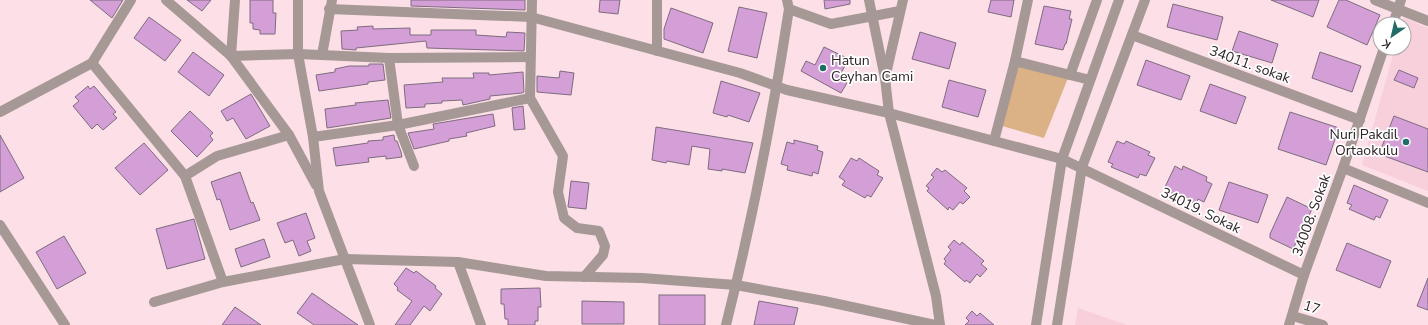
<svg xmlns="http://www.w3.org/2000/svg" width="1428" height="325" viewBox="0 0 1428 325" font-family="'Nunito Sans',sans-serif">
<rect width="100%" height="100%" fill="#fddfe7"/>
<g fill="#f7d0dc">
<path d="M1404,18L1428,28V191L1362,165L1395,48H1404V24H1402Z"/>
<path d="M1078,308L1127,325H1075Z"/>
</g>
<path fill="#dbb186" d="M1018,64L1068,78L1044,138L1002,126Z"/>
<g fill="#d49fd7" stroke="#7d6c7e">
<path d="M90,0H123L112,18Z"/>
<path d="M187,0H211L202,11Z"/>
<path d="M250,0H273V13H276L275,34H260V30L253,29V23H250Z"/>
<path d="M411,0H525V10L411,6Z"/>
<path d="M600,0H620L618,14L599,12Z"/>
<path d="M824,0H850V4L825,9Z"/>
<path d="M991,0H1014L1011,17L988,12Z"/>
<path d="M1271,0H1319L1313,17Z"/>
<path d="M1339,0H1346L1380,15L1367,45L1327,27Z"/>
<path d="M1173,4L1223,17L1217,40L1167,27Z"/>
<path d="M1044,6L1071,11L1069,19H1072L1066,44H1065L1063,50L1035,44Z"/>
<path d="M739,7L767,13L757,58L728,51Z"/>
<path d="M671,8L713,23L703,53L664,39V29Z"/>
<path d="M149,17L181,40L165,61L134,38Z"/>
<path d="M373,26V29L410,28V35H431V30H476V35L506,37L507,32L525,33L524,51L427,48L426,41L356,48V50L342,49L341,31L358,30L357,27Z"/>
<path d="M1239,31L1278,44L1272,63L1232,51Z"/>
<path d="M920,32L956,43L949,69L912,59Z"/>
<path d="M824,47L849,59L838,78L847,83L841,93L801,71L806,61L815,65Z"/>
<path d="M193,52L224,75L209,96L178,72Z"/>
<path d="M1320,52L1361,66L1352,92L1312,78Z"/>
<path d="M1146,60L1190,76L1181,100L1137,85Z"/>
<path d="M369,64H383L385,80L368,82V84L319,91L316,75L335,72V69L349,66H369Z"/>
<path d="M1399,70L1418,78L1414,88L1394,80Z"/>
<path d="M560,71L574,73L571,95L537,92V76L559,78Z"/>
<path d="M523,72L524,92L522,93L490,96V99L463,105L462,100L442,101V103L425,104V107L406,108L404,85L443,82L442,78H474L473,73H489V75Z"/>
<path d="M949,80L986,90L978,117L942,107Z"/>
<path d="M721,81L760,93L749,122L728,115L727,117L713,113Z"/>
<path d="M1210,84L1246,97L1236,124L1200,111Z"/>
<path d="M88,86L90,89L94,86L116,112L113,114L117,118L103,130L97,124L92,129L73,106L79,101L75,97Z"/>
<path d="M251,94L270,126L246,139L233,118L227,121L221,111Z"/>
<path d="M388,100L391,118L327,128L325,109L356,105L355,103Z"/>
<path d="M523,106L525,129L514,130L512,108Z"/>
<path d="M190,111L213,133L210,136L213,140L197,157L171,131Z"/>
<path d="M1290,112L1339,128L1326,165L1278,149Z"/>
<path d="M493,114L495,126L466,133L467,136L449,139V141L414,149L408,133L434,129L433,124Z"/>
<path d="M1394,116L1428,129V172L1379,154Z"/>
<path d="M656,127L753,143L745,173L722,169V171L708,169L710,149L692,146L689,165L667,161L666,163L652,160Z"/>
<path d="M0,135L24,178L0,192Z"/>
<path d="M394,135L395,141H397L401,152L402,157L386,159V156L368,158L369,162L336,166L333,148L368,143V141L383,140V137Z"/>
<path d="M794,140L818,146L817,150L823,152L818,174L813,172L812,176L787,170L788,166L781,164L787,142L794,144Z"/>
<path d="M1117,141L1124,144L1126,141L1150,152L1148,155L1155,158L1146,176L1140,174L1138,178L1111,167L1113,164L1108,162Z"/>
<path d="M144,143L168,170L140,195L115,168Z"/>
<path d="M851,158L857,161L859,158L879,171L877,175L883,178L871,197L867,195L865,198L842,185L845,181L839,177Z"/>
<path d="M1175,166L1182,170L1183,166L1207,177L1206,181L1212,184L1204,202L1198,199L1196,204L1169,192L1170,189L1165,187Z"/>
<path d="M937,168L942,172L945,170L967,188L964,191L970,197L963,204L960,202L953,210L949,207L948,210L927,191L929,188L926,186L934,177L931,175Z"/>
<path d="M240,172L251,203L253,202L260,220L230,230L220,199L217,200L211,182Z"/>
<path d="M571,181L589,183L586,209L568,207Z"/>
<path d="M1229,182L1268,195L1258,223L1219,210Z"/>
<path d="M1354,185L1388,200L1380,218L1376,216L1374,220L1349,209L1352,205L1347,203Z"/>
<path d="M1287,197L1312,209L1293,249L1270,238V234Z"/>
<path d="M306,213L315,238L307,241L311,251L299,256L293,240L285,243L277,223Z"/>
<path d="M194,219L205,259L167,269L156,229Z"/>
<path d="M64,236L86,273L57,289L36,252Z"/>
<path d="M264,239L270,257L241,267L235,249Z"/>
<path d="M954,240L960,245L962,242L984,261L981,264L987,269L980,277L977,274L970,283L966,280L965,282L944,264L946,261L944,259L951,250L948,247Z"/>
<path d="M1347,243L1391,261L1380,288L1336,270Z"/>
<path d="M406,268L414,273L416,271L436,286L435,288L442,294L430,311L424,306L410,325H395L412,301L397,290L398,288L394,284Z"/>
<path d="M1428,278V310L1417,306Z"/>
<path d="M540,288L541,307H538V321H535V325H508V319H505L504,304H501V289Z"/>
<path d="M312,293L358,325H314L297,313Z"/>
<rect x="659" y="295" width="46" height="30"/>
<path d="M582,301L624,302V324H582Z"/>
<path d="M759,301L798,308L794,325H754Z"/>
<path d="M235,307L261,325H222Z"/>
<path d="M972,311L977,316L980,313L994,325H965L969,321L966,318Z"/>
</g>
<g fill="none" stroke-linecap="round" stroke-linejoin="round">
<g stroke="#a59895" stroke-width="10">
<path d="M166,0L231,56L289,135L316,185"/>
<path d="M298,0V54L313,137L319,191L370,325"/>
<path d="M532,0L530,98L563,156L558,192L564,218L577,228L599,231L605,246L603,255L584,277"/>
<path d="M869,0L885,78L889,113L936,296L940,325"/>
<path d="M1375,0L1428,21"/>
<path d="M329,9L531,17L740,73L787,90L889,113L1062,159L1304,275"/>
<path d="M789,9L831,24L900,11"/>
<path d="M1393,24L1401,0"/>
<path d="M1132,35L1360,120"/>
<path d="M657,51V0"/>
<path d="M322,55L332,0"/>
<path d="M231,56L298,54L389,58L530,57"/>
<path d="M231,56L235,0"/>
<path d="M389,58L398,125L414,166"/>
<path d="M1015,61L1090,80"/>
<path d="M92,63L185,176L223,282"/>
<path d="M886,74L903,0"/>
<path d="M1070,75L1097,0"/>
<path d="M0,112L92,63L131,0"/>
<path d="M313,137L398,125L530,98"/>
<path d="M994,141L1015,61L1028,0"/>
<path d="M1343,168L1428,203"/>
<path d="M185,176L217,156L289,135"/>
<path d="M0,225L65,325"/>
<path d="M458,262L481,325"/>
<path d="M154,302L223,282L345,259L458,262L546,276L642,278L736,285L824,301L935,325"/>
<path d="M1293,316L1323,325"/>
<path d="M726,325C752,221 773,115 789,9L787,0"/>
<path d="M1036,325L1062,159L1119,0"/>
<path d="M1057,325L1082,167L1145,0"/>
<path d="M1289,325L1304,275L1343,168L1384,48"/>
</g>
</g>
<g fill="#226c67" stroke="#fff" stroke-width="1.5">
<circle cx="823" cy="68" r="4"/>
<circle cx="1406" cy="142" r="4"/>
</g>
<g text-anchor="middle" stroke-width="3.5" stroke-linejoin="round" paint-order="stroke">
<g font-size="14" fill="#2e2326" stroke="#fff" text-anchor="start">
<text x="831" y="65">Hatun<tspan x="831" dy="16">Ceyhan Cami</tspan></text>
<text x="1398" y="139" text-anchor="end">Nuri Pakdil<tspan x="1398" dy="16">Ortaokulu</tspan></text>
</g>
<g font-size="14" fill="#2e2326" stroke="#fff">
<text transform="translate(1250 64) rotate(20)" y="5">34011. sokak</text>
<text transform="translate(1201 210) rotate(26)" y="5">34019. Sokak</text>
<text transform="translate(1311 215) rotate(-70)" y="5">34008. Sokak</text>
<text transform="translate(1312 307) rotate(17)" y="5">17</text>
</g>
</g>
<g transform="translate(1392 36) rotate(214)"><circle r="19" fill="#ffffff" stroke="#aba7a8"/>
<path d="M0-3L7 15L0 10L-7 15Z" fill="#226c67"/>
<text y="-6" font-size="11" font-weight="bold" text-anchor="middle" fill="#2e2326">K</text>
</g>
</svg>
